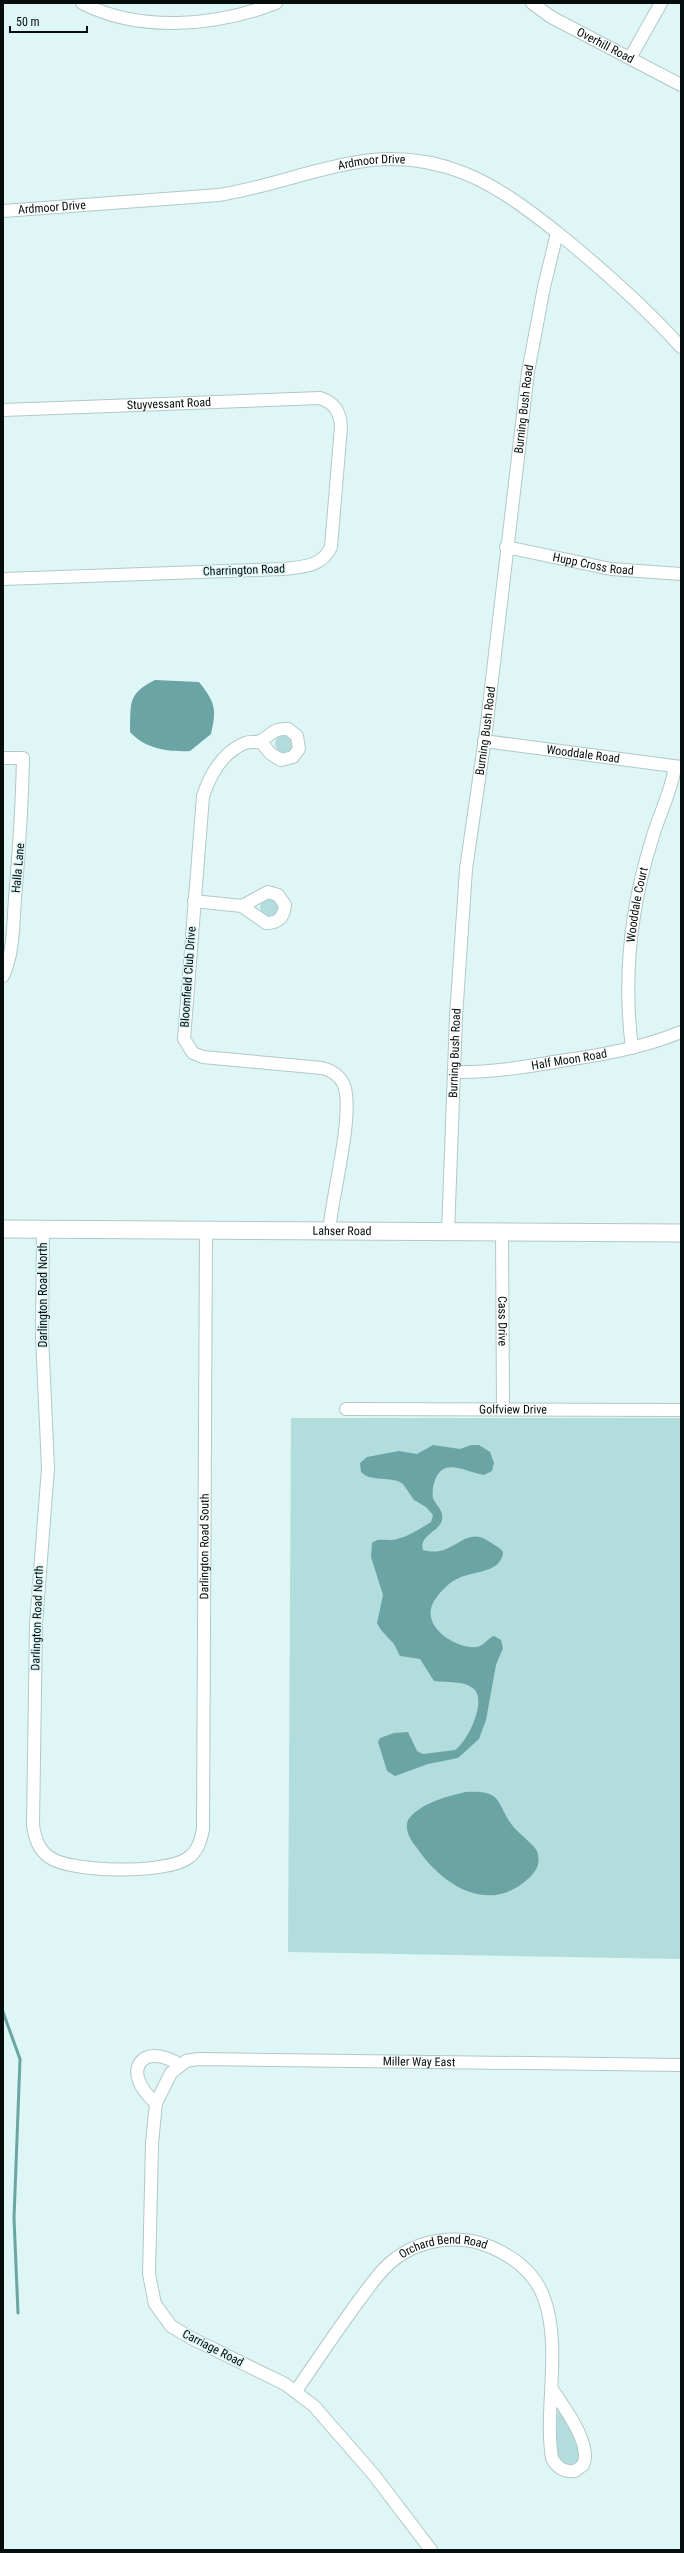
<svg xmlns="http://www.w3.org/2000/svg" width="684" height="2553" viewBox="0 0 684 2553" font-family="'Roboto Condensed',sans-serif">
<rect width="100%" height="100%" fill="#def6f6"/>
<g fill="#b3dddd">
<circle cx="284" cy="744" r="9"/>
<circle cx="269" cy="908" r="9"/>
<path d="M291,1418H681V1959L288,1952Z"/>
<path d="M558,2407L581,2448L580,2462L570,2467L557,2460L555,2446Z"/>
</g>
<g fill="#6ba4a5">
<path d="M155,680L199,682C215,702 217,709 211,734L190,751C167,752 146,749 130,732C131,703 127,694 155,680Z"/>
<path d="M433,1445L460,1449L471,1445H479L490,1452L494,1463L492,1471L484,1475C467,1473 444,1456 435,1480C433,1485 432,1492 433,1498C436,1506 444,1510 442,1520C439,1532 419,1535 423,1550C455,1559 464,1523 490,1542C495,1546 500,1547 503,1552C502,1573 473,1571 459,1578C450,1581 437,1595 433,1603C421,1627 456,1649 477,1647C485,1645 488,1638 494,1636L501,1640L503,1648L496,1665L486,1720L479,1739L458,1758L428,1764L395,1776L387,1771L378,1742L380,1738L394,1733L408,1732L417,1751L423,1754L455,1750C468,1741 487,1701 474,1689C464,1680 446,1683 434,1681L420,1659L400,1656L394,1644L381,1630L377,1623L383,1595L371,1557L372,1543C379,1537 389,1542 397,1539C409,1536 420,1529 431,1522L433,1515L426,1507L414,1500L403,1484C391,1475 371,1483 361,1472L360,1463L367,1457L399,1451L417,1454Z"/>
<path d="M465,1792C503,1790 495,1801 512,1825C517,1832 535,1846 537,1851C541,1863 537,1870 529,1878C489,1916 442,1885 417,1848C411,1841 404,1830 408,1820C420,1803 446,1797 465,1792Z"/>
</g>
<g fill="none" stroke-linecap="round" stroke-linejoin="round">
<path stroke="#6ba4a5" stroke-width="3" d="M3,2012L20,2059L14,2218L18,2313"/>
<defs>
<g id="street">
<path d="M82,3C140,33 217,26 276,3"/>
<path id="s1" d="M532,3L551,17L681,85"/>
<path d="M630,58L661,3"/>
<path id="s2" d="M3,211L219,195C270,187 320,166 372,160C403,157 436,162 464,173C499,187 530,211 559,234C602,269 643,305 681,347"/>
<path id="s3" d="M3,410L320,398C335,403 340,412 341,427L331,547C322,567 302,567 283,569L3,579"/>
<path id="s4" d="M506,547L611,569L681,574"/>
<path d="M260,741L271,754L281,760L293,757L299,749L297,736L288,729C271,728 272,736 260,741C255,743 250,741 245,743C223,752 210,775 203,796L184,1039L193,1053L203,1057L322,1068C331,1070 338,1074 343,1083C356,1109 331,1199 329,1232"/>
<path id="s5" d="M484,741L681,767"/>
<path d="M3,758H23C22,805 19,851 15,898C13,924 14,953 3,976"/>
<path d="M194,901L242,906L266,923C278,923 284,917 285,905L278,895L268,892L242,906"/>
<path id="s6" d="M632,1048C623,978 631,906 652,839C659,815 671,792 675,767"/>
<path id="s7" d="M454,1072C489,1073 525,1067 560,1061C601,1055 642,1048 681,1032"/>
<path id="s8" d="M43,1230L42,1336L48,1468L36,1624L33,1825C35,1838 38,1849 49,1857C71,1873 166,1874 188,1858C198,1851 201,1840 203,1829L206,1231"/>
<path id="s9" d="M502,1232L503,1409"/>
<path id="s10" d="M448,1233L456,1017L466,869L486,731L528,372L544,287L557,233"/>
<path id="s11" d="M346,1409L681,1410"/>
<path d="M156,2103C119,2072 142,2040 180,2065"/>
<path id="s12" d="M296,2391C317,2360 338,2329 360,2299C370,2286 379,2272 391,2262C418,2239 459,2233 491,2247C514,2257 535,2273 544,2298C562,2347 544,2409 552,2458C557,2468 564,2472 575,2471L583,2465C593,2445 563,2406 552,2389"/>
<path id="s13" d="M431,2550L374,2475L314,2406L285,2384L191,2338L171,2326L155,2304L149,2274L152,2143L156,2103L171,2073L186,2061L198,2059L681,2065"/>
</g>
<g id="secondary">
<path id="s14" d="M3,1229L681,1233"/>
</g>
</defs>
<use href="#street" stroke="#b1c8c8" stroke-width="14"/>
<use href="#secondary" stroke="#b1c8c8" stroke-width="19"/>
<use href="#street" stroke="#fff" stroke-width="12"/>
<use href="#secondary" stroke="#fff" stroke-width="17"/>
</g>
<g text-anchor="middle" stroke-width="3" stroke-linejoin="round" paint-order="stroke">
<g font-size="12" fill="#060d0d" stroke="#def6f6">
<text dy="4" stroke="none"><textPath href="#s1" startOffset="85">Overhill Road</textPath></text>
<text dy="4" stroke="none"><textPath href="#s2" startOffset="373">Ardmoor Drive</textPath></text>
<text dy="4" stroke="none"><textPath href="#s2" startOffset="49">Ardmoor Drive</textPath></text>
<text dy="4" stroke="none"><textPath href="#s3" startOffset="166">Stuyvessant Road</textPath></text>
<text dy="4" stroke="none"><textPath href="#s10" startOffset="828">Burning Bush Road</textPath></text>
<text dy="4" stroke="none"><textPath href="#s4" startOffset="89">Hupp Cross Road</textPath></text>
<text transform="translate(244 570) rotate(-2)" y="4">Charrington Road</text>
<text dy="4" stroke="none"><textPath href="#s10" startOffset="504">Burning Bush Road</textPath></text>
<text dy="4" stroke="none"><textPath href="#s5" startOffset="100">Wooddale Road</textPath></text>
<text transform="translate(18 868) rotate(-85)" y="4">Halla Lane</text>
<text dy="4" stroke="none"><textPath href="#s6" startOffset="144">Wooddale Court</textPath></text>
<text transform="translate(188 977) rotate(-86)" y="4">Bloomfield Club Drive</text>
<text dy="4" stroke="none"><textPath href="#s10" startOffset="180">Burning Bush Road</textPath></text>
<text dy="4" stroke="none"><textPath href="#s7" startOffset="116">Half Moon Road</textPath></text>
<text dy="4" stroke="none"><textPath href="#s14" startOffset="339">Lahser Road</textPath></text>
<text transform="translate(43 1295) rotate(-90)" y="4">Darlington Road North</text>
<text dy="4" stroke="none"><textPath href="#s9" startOffset="89">Cass Drive</textPath></text>
<text dy="4" stroke="none"><textPath href="#s11" startOffset="167">Golfview Drive</textPath></text>
<text dy="4" stroke="none"><textPath href="#s8" startOffset="1091">Darlington Road South</textPath></text>
<text transform="translate(37 1618) rotate(-88)" y="4">Darlington Road North</text>
<text dy="4" stroke="none"><textPath href="#s13" startOffset="865">Miller Way East</textPath></text>
<text dy="4" stroke="none"><textPath href="#s12" startOffset="217">Orchard Bend Road</textPath></text>
<text transform="translate(213 2348) rotate(27)" y="4">Carriage Road</text>
</g>
</g>
<rect width="684" height="2553" fill="none" stroke="#060d0d" stroke-width="8"/>
<path d="M10 26v6h77v-6" fill="none" stroke="#060d0d" stroke-width="2"/>
<text x="16" y="26" font-size="12" fill="#060d0d" stroke="#def6f6" stroke-width="3" paint-order="stroke">50 m</text>
</svg>
